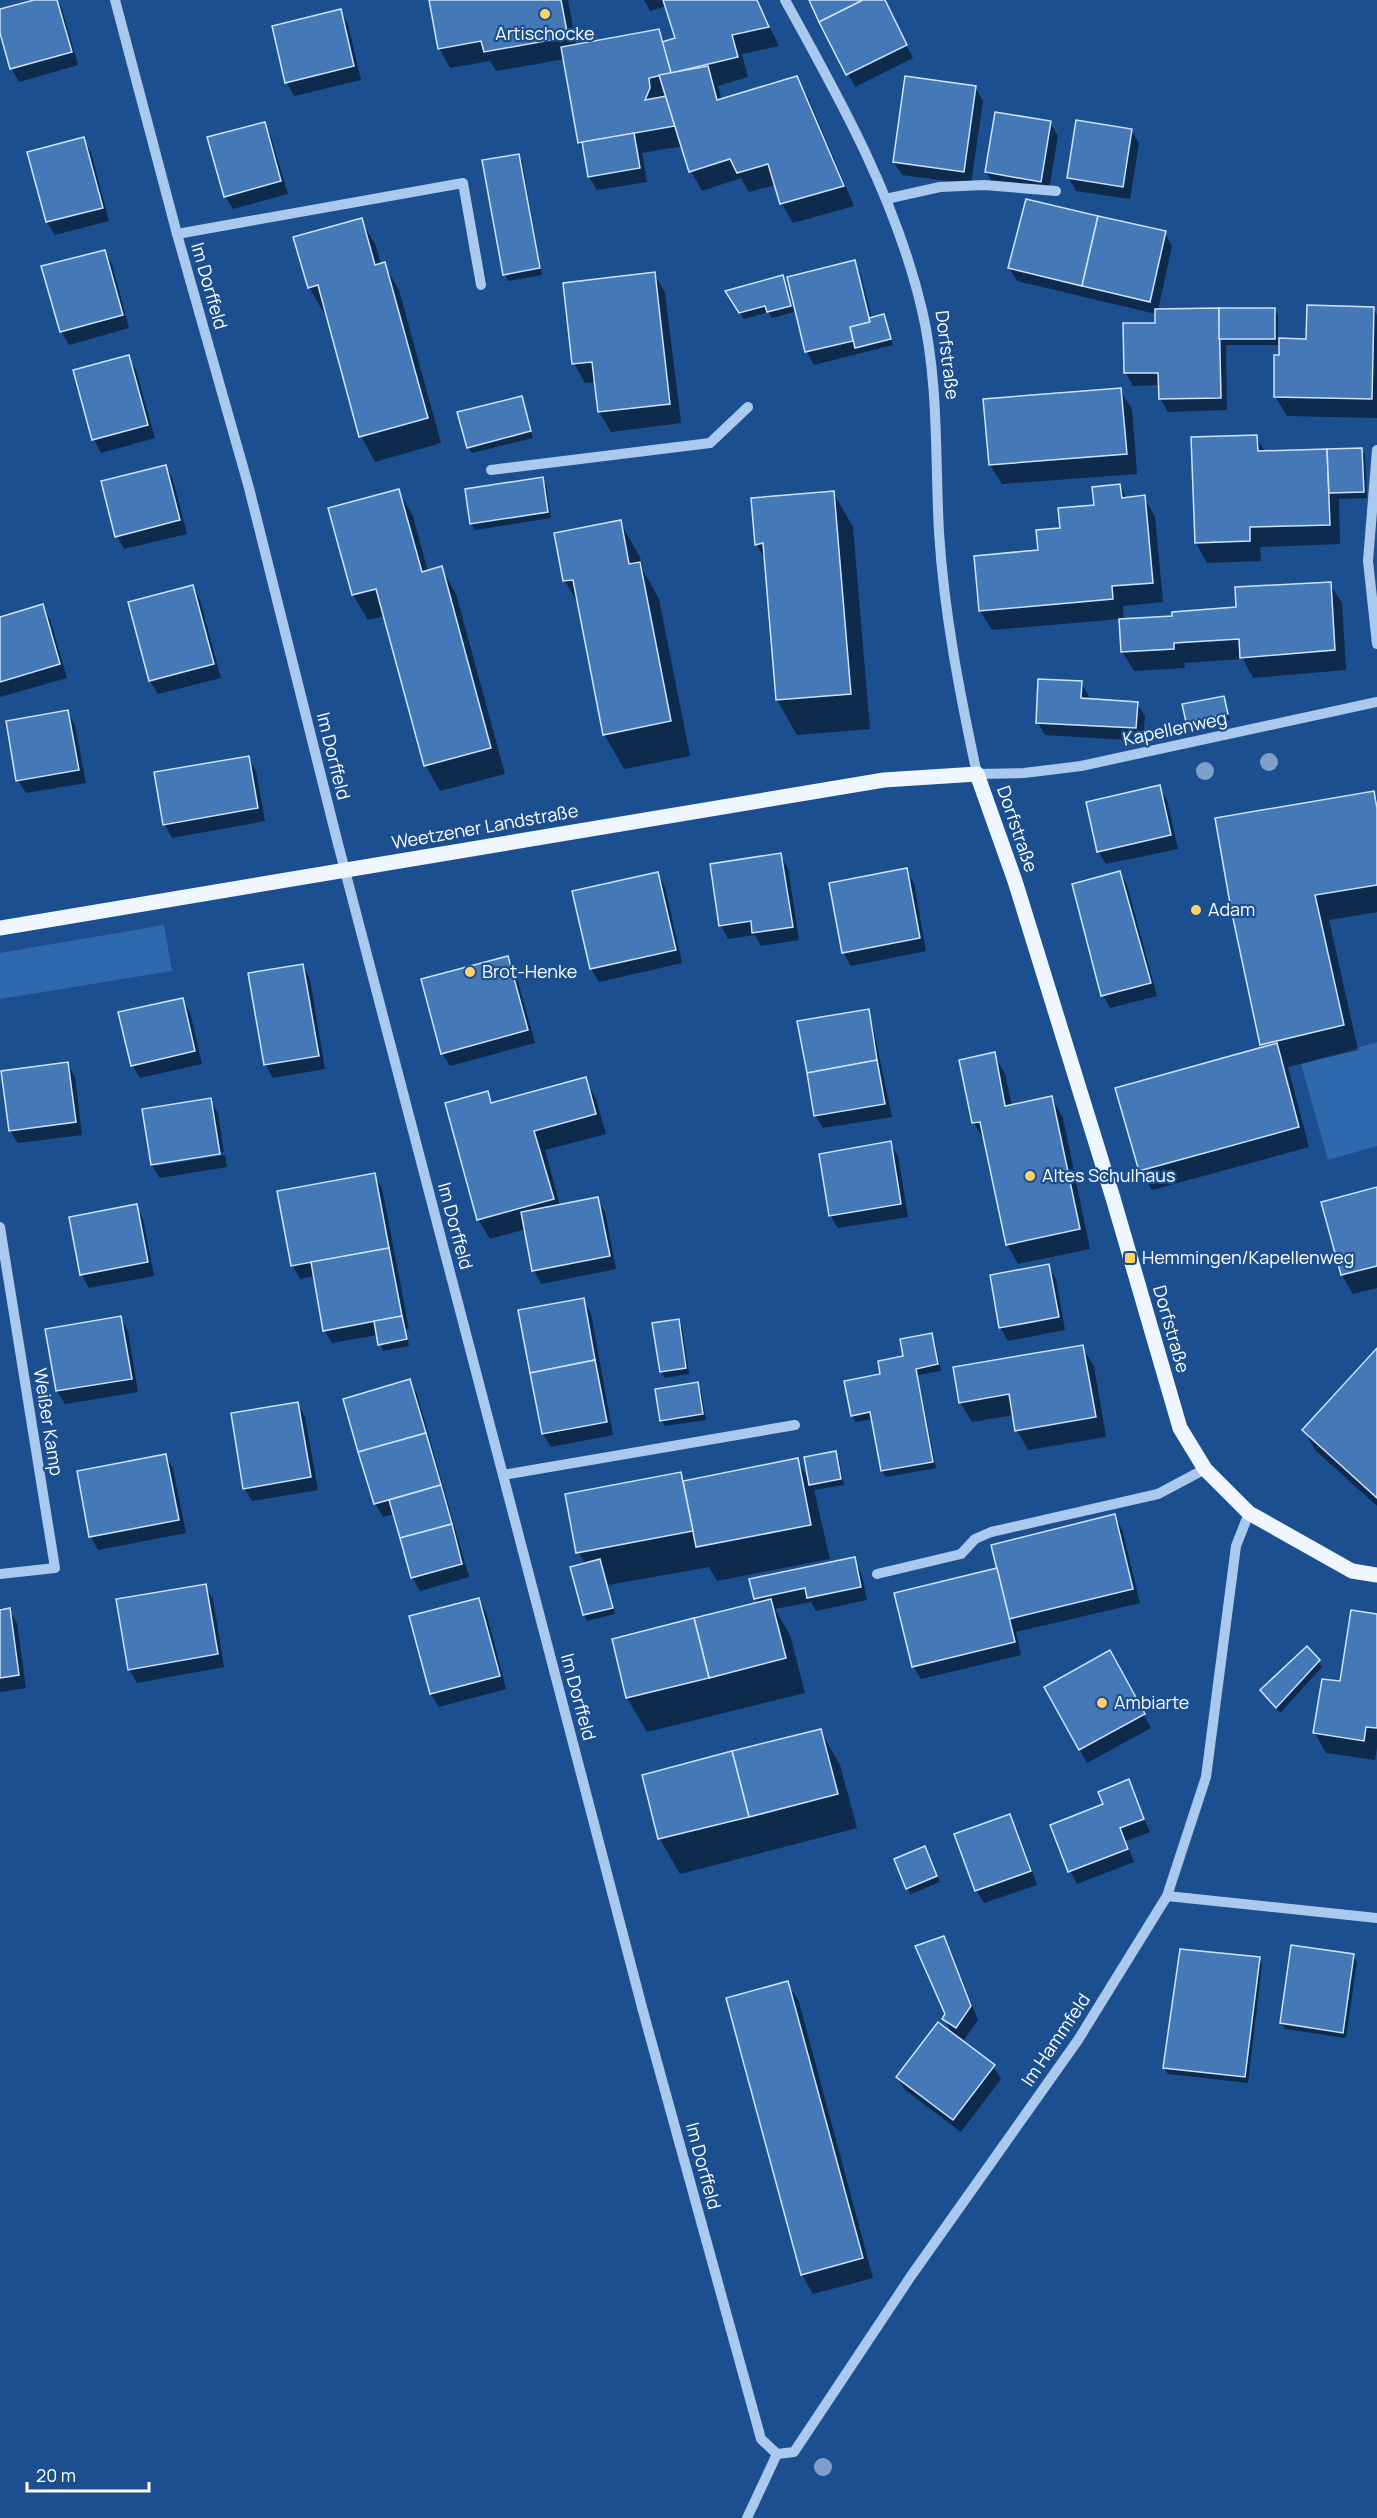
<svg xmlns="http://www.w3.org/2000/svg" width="1377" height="2518" viewBox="0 0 1377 2518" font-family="Manrope,sans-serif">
<rect width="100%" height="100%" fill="#1b4f8f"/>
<g fill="#2e69ad">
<path d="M164,925L172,971L0,999V953Z"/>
<path d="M1377,1042V1146L1328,1160L1301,1064Z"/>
</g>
<g fill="#0007" fill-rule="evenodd">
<path d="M39,0H57L62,9L78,65L19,82L12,69L0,28V11Z"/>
<path d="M430,0H568L576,45L658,30L665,43L677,39L667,6L650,11L644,0H757L779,46L742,54L748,77L718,86L722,100L797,78L808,97L854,206L793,223L782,204L776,185L749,192L741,178L702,191L691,171L683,146L642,153L647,182L597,190L589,177L586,154L579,143L565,59L496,71L490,61L450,68L439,48Z"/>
<path d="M810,0H884L913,58L855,87Z"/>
<path d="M340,11L348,24L361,80L294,96L287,83L273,27Z"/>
<path d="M975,87L983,101L971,184L902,175L894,162Z"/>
<path d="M996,113L1050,123L1058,136L1048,195L994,185L986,172Z"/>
<path d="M264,124L271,137L288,194L233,209L225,196Z"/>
<path d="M1131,130L1139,143L1130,199L1076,191L1069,178Z"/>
<path d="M83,138L91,152L109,221L55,235L47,222L29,153Z"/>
<path d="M518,155L522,161L542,275L508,281L505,275L484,162Z"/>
<path d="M361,220L376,246L381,265L384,264L399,290L441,443L375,462L361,436L326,312L324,313L309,287Z"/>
<path d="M1165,233L1172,246L1158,310L1274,309L1278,315V339L1307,340L1373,308L1377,315V418L1287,416L1275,396L1281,345H1226L1227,410L1168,412L1160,398V385L1133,386L1126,373L1156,324V314L1017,281L1009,268Z"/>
<path d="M104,251L112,264L129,328L69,345L61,331Z"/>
<path d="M854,262L861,275L872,318L884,315L893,345L814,365L807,352L788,278ZM856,274H860L872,325H869Z"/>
<path d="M654,273L665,293L681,423L611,432L599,412L596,382L585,383L574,363Z"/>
<path d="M782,276L794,312L772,318L768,312L744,319L727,292Z"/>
<path d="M128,357L136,370L155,438L101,453L94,440Z"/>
<path d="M1120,390L1132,409L1137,474L1002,484L990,465Z"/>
<path d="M521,398L533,438L472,453L468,447Z"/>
<path d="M1256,437L1265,452L1361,449L1365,455L1367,498L1339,499L1340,544L1260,547L1261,561L1207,563L1196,543L1193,439Z"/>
<path d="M166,467L173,480L187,534L124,549L117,536Z"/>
<path d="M542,479L546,485L551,518L475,530L471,523Z"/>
<path d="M1120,486L1127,499L1144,497L1155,517L1163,602L1123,606L1124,620L1174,618L1238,608L1330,584L1342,603L1346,670L1253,678L1243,659L1184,663L1185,668L1134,671L1122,651L1120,619L992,630L980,611L1062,529L1096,506Z"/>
<path d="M398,490L413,516L428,572L441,568L456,594L505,774L440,791L426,766L385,616L368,620L353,595L330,509Z"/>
<path d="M833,492L853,527L870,729L797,735L777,700L766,561L756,544Z"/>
<path d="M620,522L640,557L643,570L659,599L690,756L624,769L604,734L579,605L565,581Z"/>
<path d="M193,586L200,600L221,678L158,694L150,681L130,603Z"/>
<path d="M43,606L50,619L67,678L0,697V618Z"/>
<path d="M1081,683L1089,696L1088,700L1137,703L1145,716L1143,741L1045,735L1037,722Z"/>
<path d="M1223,697L1230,720L1191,727L1187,721Z"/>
<path d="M67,711L75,725L86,783L26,793L18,780Z"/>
<path d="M248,757L256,771L265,821L172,838L165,825Z"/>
<path d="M1159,787L1167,800L1178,849L1106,864L1098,851Z"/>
<path d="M1373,793L1377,799V912L1329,920L1358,1050L1288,1067L1309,1147L1152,1190L1140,1171L1117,1089L1264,1048L1232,909Z"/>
<path d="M780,855L788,868L799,940L761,946L755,935L728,939L721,925Z"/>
<path d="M906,870L914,883L926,951L851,966L843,952Z"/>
<path d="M1120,872L1127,885L1157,996L1110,1008L1103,995Z"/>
<path d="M658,874L665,887L682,963L599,982L591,969Z"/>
<path d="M508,957L515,971L535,1043L450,1066L442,1053Z"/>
<path d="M303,965L310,979L325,1069L273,1078L266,1065Z"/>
<path d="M182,999L190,1012L202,1064L140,1078L132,1065Z"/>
<path d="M868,1011L871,1017L892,1117L823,1128L815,1115Z"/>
<path d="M994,1054L1005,1074L1012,1106L1052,1098L1063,1118L1090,1249L1018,1264L1007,1244L985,1142L974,1123Z"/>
<path d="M67,1063L75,1077L82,1135L18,1143L10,1130Z"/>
<path d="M585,1079L596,1099L606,1134L545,1150L560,1206L597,1199L605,1212L616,1269L541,1284L534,1271L526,1229L490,1239L478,1219L487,1093L494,1104Z"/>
<path d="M210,1100L218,1113L224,1152L155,1163V1166L225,1155L227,1167L160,1178L152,1165Z"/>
<path d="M890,1143L898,1156L908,1217L838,1228L830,1215Z"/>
<path d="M374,1175L382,1188L409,1329H406L409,1346L383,1351L378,1335L332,1343L324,1330L315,1276L300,1279L293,1266L279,1192Z"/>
<path d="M1377,1188V1288L1353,1294L1342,1275Z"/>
<path d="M136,1206L143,1219L154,1276L89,1288L82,1275L71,1218Z"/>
<path d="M1048,1265L1056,1279L1065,1330L1008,1341L1000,1327Z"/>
<path d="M583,1300L591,1313L613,1435L551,1447L543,1434Z"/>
<path d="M120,1317L128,1331L138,1392L65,1404L57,1391L47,1330Z"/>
<path d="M679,1321L682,1327L689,1374L665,1378L661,1371Z"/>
<path d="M932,1335L935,1341L941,1371L918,1375L936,1468L886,1477L882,1471L873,1419L856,1422L852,1416L846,1382L882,1375Z"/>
<path d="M1082,1347L1094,1366L1106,1437L1028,1450L1017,1430L1014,1415L972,1422L960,1402Z"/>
<path d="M1377,1350V1506L1315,1450L1304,1430Z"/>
<path d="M410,1380L417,1394L469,1577L420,1591L412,1577L394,1514L383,1517L375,1504L345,1400Z"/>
<path d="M697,1384L701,1390L706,1420L665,1426L661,1420Z"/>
<path d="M298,1404L305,1417L318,1490L252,1501L244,1488Z"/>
<path d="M836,1453L839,1459L844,1485L814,1490L830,1559L717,1581L709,1567L608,1585L615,1614L587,1621L584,1615L585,1564L578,1552L681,1474L685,1482L797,1460L810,1482Z"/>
<path d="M166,1455L173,1469L186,1533L98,1550L91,1537L78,1472Z"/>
<path d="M1115,1516L1122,1529L1140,1603L1016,1632L1021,1655L921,1679L913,1666L999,1569Z"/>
<path d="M854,1559L861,1572L867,1600L816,1611L811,1602L775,1609L790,1635L805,1693L647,1732L627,1698L614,1640L758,1604L755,1598Z"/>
<path d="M205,1586L213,1599L224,1667L137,1683L129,1669Z"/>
<path d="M479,1599L486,1612L506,1689L439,1707L431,1694Z"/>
<path d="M9,1610L17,1623L26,1688L0,1692V1611Z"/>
<path d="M1377,1616V1747L1375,1760L1326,1753L1315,1733Z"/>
<path d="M1109,1652L1151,1728L1087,1763L1046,1687Z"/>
<path d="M1318,1661L1322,1667L1280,1713L1262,1690Z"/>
<path d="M820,1730L840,1765L857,1828L680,1874L660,1839L644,1776Z"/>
<path d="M1128,1781L1150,1832L1126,1841L1134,1862L1077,1884L1070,1871L1105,1805Z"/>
<path d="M1010,1816L1017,1829L1037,1885L984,1903L976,1890Z"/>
<path d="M928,1854L940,1882L911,1894L907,1888Z"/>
<path d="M943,1938L951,1951L978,2020L964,2040L958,2036L957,2038L993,2066L1001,2079L961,2132L905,2090L897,2077L954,2036L944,2019L947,2014Z"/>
<path d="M1353,1956L1357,1962L1346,2038L1285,2029L1281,2023Z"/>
<path d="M1259,1958L1262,1965L1248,2083L1168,2074L1164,2068Z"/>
<path d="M787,1982L799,2002L873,2278L813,2294L802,2275L728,1999Z"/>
</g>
<g fill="#4478b7" stroke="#cfe3fa" stroke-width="1.5">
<path d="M34,0H57L72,52L10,69L0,33V9Z"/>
<path d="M429,0H561L568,37L484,52L481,41L438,49Z"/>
<path d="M663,0H757L769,27L732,35L738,57L671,73L662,42L675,38Z"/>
<path d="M809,0H863L819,22Z"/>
<path d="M863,0H885L907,45L846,75L819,22Z"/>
<path d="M341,9L354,66L285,83L272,26Z"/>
<path d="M659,29L671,73L649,78L650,88L645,100L666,96L675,126L578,143L561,47Z"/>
<path d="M708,66L717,100L797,76L844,186L780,204L768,164L737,173L730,159L689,172L659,75Z"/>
<path d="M905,76L976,86L964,172L893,162Z"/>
<path d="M995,112L1051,121L1041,182L985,172Z"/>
<path d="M1076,120L1132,129L1123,187L1067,178Z"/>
<path d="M265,122L281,181L224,197L207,137Z"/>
<path d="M634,133L640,168L588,177L582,142Z"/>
<path d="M84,137L103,208L46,222L27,152Z"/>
<path d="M519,154L540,268L503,275L482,160Z"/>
<path d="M1026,199L1098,216L1082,286L1008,268Z"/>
<path d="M1098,216L1166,231L1150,302L1082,286Z"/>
<path d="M362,218L375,265L385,262L428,418L359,437L318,285L308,288L293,237Z"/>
<path d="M105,250L123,315L60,332L41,266Z"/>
<path d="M855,260L870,322L850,327L853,341L805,352L787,277Z"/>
<path d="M655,272L670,404L598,412L592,362L572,364L563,283Z"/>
<path d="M783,275L791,306L767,312L765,306L739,313L725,291Z"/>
<path d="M1307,305L1374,307L1372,399L1274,397V355H1279V338L1306,339Z"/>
<path d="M1219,308L1221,398L1159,399L1158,373H1124L1123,323H1155V309Z"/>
<rect x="1219" y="308" width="56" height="31"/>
<path d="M884,314L891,339L855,348L850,327L870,322L869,318Z"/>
<path d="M129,355L148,425L92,440L73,370Z"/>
<path d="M1121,388L1127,454L989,465L983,399Z"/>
<path d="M522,396L531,431L467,448L457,412Z"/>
<path d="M1257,435L1258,451L1327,449L1330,525L1250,527V541L1195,543L1191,437Z"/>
<path d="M1362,448L1364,492L1329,493L1327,449Z"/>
<path d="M166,465L180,520L115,537L101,481Z"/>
<path d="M543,477L548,512L470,524L465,489Z"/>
<path d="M1120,484L1122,498L1145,495L1153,583L1112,586L1113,599L979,611L974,556L1038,550L1036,530L1060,528L1058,508L1094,505L1092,487Z"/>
<path d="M399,489L422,572L442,566L491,748L424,766L376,589L352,595L328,508Z"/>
<path d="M834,491L851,694L776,700L763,543L755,545L751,498Z"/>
<path d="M621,520L629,564L640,562L671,721L603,735L573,580L563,581L554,533Z"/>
<path d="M1331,582L1335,650L1240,658L1239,639L1174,643V649L1121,652L1119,619L1172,616V612L1236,607L1235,587Z"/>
<path d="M193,585L214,664L149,681L128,602Z"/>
<path d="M43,604L60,664L0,682V617Z"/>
<path d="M1038,679L1082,681L1081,698L1138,702L1136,728L1036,723Z"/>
<path d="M1224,696L1228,714L1186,722L1182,704Z"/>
<path d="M68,710L79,770L16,781L6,721Z"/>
<path d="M249,756L258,808L163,825L154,772Z"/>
<path d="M1160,785L1171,835L1097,852L1086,802Z"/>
<path d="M1374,791L1377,808V885L1315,895L1344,1025L1260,1045L1231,909L1215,818Z"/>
<path d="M781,853L793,927L752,933L751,921L719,926L710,864Z"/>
<path d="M907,868L920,938L842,953L829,883Z"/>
<path d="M1120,871L1151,983L1101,996L1072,884Z"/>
<path d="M658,872L676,950L590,969L572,891Z"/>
<path d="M508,956L528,1030L441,1054L421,979Z"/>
<path d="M303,964L319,1056L264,1065L248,973Z"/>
<path d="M183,998L195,1051L131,1066L118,1012Z"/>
<path d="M869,1009L877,1060L807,1073L797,1021Z"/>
<path d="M1277,1043L1299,1127L1139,1171L1115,1088Z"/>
<path d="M995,1052L1005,1106L1052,1096L1080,1229L1006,1245L980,1122L972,1123L959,1060Z"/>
<path d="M877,1060L885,1104L814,1116L807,1073Z"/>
<path d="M68,1062L76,1122L9,1131L1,1071Z"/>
<path d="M586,1077L596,1114L534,1131L554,1199L477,1220L445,1103L488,1091L491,1103Z"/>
<path d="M211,1098L220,1154L151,1165L142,1109Z"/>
<path d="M891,1141L901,1204L829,1216L819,1154Z"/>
<path d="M375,1173L389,1248L291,1266L277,1191Z"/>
<path d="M1377,1187V1266L1341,1275L1321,1202Z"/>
<path d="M598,1197L610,1256L532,1271L521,1212Z"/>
<path d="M137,1204L148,1262L80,1275L69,1217Z"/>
<path d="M389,1248L402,1316L323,1331L311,1262Z"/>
<path d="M1049,1264L1059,1317L999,1328L990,1275Z"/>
<path d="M584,1298L595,1360L530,1373L518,1310Z"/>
<path d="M121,1316L132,1379L56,1391L45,1329Z"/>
<path d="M402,1316L407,1339L378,1345L374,1321Z"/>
<path d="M679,1319L686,1368L660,1372L652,1323Z"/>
<path d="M932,1333L938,1364L916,1369L933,1462L881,1471L870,1412L851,1416L844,1381L880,1374L878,1361L903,1356L900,1339Z"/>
<path d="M1083,1345L1096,1417L1015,1431L1009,1394L959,1403L953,1367Z"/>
<path d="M1377,1348V1498L1302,1430Z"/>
<path d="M595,1360L607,1422L542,1434L530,1373Z"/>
<path d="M410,1379L426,1433L358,1452L343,1399Z"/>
<path d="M698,1382L703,1414L660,1421L655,1389Z"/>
<path d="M298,1402L311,1477L243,1489L231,1413Z"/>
<path d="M426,1433L441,1485L374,1504L358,1452Z"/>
<path d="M836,1451L841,1479L809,1485L804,1457Z"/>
<path d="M166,1454L179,1520L89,1537L77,1471Z"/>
<path d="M798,1458L811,1525L696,1547L683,1481Z"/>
<path d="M681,1472L693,1531L576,1553L565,1494Z"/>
<path d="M441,1485L452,1524L400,1538L389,1500Z"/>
<path d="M1115,1514L1133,1589L1009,1619L991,1545Z"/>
<path d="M452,1524L462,1564L411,1578L400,1538Z"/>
<path d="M855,1557L861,1587L807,1598L805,1588L754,1599L749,1579Z"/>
<path d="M600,1559L613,1608L583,1615L570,1567Z"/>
<path d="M997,1568L1015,1642L912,1667L894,1593Z"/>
<path d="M206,1584L218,1654L128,1670L116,1599Z"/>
<path d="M479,1598L500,1676L430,1694L409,1616Z"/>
<path d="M771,1599L786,1658L709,1678L694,1618Z"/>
<path d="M10,1608L19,1675L0,1678V1610Z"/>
<path d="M1351,1610L1377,1614V1728L1366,1727L1364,1741L1313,1733L1322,1679L1340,1681Z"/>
<path d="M694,1618L709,1678L626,1698L612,1639Z"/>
<path d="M1307,1646L1320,1660L1276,1708L1260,1690Z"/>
<path d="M1110,1650L1145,1714L1079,1750L1044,1687Z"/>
<path d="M821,1729L838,1794L749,1817L732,1751Z"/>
<path d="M732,1751L749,1817L658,1839L642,1775Z"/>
<path d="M1129,1779L1144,1819L1120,1828L1128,1849L1068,1872L1050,1825L1103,1804L1098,1792Z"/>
<path d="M1010,1814L1031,1871L975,1891L954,1834Z"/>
<path d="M925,1846L937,1876L906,1889L894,1859Z"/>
<path d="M944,1936L971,2006L956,2028L942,2019L945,2014L915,1946Z"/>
<path d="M1291,1945L1354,1954L1343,2033L1280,2023Z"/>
<path d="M1180,1949L1260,1957L1245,2077L1163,2068Z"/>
<path d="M788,1981L863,2258L801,2275L726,1998Z"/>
<path d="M938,2022L995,2065L953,2120L896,2077Z"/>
</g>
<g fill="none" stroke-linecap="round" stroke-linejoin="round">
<g stroke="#a9c9ee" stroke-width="10">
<path d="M115,0L177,234L249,488L337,840L643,2011L761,2439L777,2454"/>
<path d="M785,0C840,99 896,199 922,310C939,382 935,459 939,532C944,613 960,695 977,774L1024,773L1081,766L1377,702"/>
<path d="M886,199L940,187L984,185L1056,191"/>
<path d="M177,234L463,183L481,285"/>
<path d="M1377,450L1368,561L1377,644"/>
<path d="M491,470L710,443L748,407"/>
<path d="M0,1227L55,1568L0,1574"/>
<path d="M503,1475L795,1425"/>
<path d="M877,1574L961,1554L975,1539L991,1532L1158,1494L1205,1469"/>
<path d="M1167,1896L1377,1918"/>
<path d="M777,2454L794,2452L911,2276L1078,2040L1167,1896L1206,1777L1236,1546L1249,1513"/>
<path d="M747,2518L777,2454"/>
</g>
<path stroke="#f0f6ff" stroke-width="15" d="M0,928L884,780L977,774L1015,881L1113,1198L1180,1428L1205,1469L1249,1513L1352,1571L1377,1575"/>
</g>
<g fill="#7ea0ca">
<circle cx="1269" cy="762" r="9"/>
<circle cx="1205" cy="771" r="9"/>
<circle cx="823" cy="2467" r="9"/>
</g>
<g fill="#ffd166" stroke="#1b4f8f" stroke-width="2">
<circle cx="545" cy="14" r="6"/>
<circle cx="1196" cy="910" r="6"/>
<circle cx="470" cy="972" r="6"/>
<circle cx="1030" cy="1176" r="6"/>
<rect x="1124" y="1252" width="12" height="12" rx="3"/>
<circle cx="1102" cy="1703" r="6"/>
</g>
<g text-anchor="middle" stroke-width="4.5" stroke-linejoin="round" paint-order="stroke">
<g font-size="18" fill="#fff" stroke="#1b4f8f" text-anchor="start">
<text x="545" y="40" text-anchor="middle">Artischocke</text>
<text x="1208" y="916">Adam</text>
<text x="482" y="978">Brot-Henke</text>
<text x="1042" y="1182">Altes Schulhaus</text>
<text x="1142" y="1264">Hemmingen/Kapellenweg</text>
<text x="1114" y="1709">Ambiarte</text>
</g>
<g font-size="18" fill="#fff" stroke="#1b4f8f">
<text transform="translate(209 286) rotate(74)" y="6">Im Dorffeld</text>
<text transform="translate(947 355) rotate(83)" y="6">Dorfstraße</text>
<text transform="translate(1175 729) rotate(-12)" y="6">Kapellenweg</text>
<text transform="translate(333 756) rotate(76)" y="6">Im Dorffeld</text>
<text transform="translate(485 827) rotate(-10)" y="6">Weetzener Landstraße</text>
<text transform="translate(1017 829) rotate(71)" y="6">Dorfstraße</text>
<text transform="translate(455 1226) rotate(75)" y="6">Im Dorffeld</text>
<text transform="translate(1171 1329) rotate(74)" y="6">Dorfstraße</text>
<text transform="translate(48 1422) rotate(81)" y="6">Weißer Kamp</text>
<text transform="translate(578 1697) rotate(75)" y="6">Im Dorffeld</text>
<text transform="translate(1056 2040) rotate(-56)" y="6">Im Hammfeld</text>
<text transform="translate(703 2166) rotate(75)" y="6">Im Dorffeld</text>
</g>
</g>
<path d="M27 2482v9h122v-9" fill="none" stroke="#ffffff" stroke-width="3"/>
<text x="36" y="2482" font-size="18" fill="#ffffff" stroke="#1b4f8f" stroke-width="4.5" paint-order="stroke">20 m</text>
</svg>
